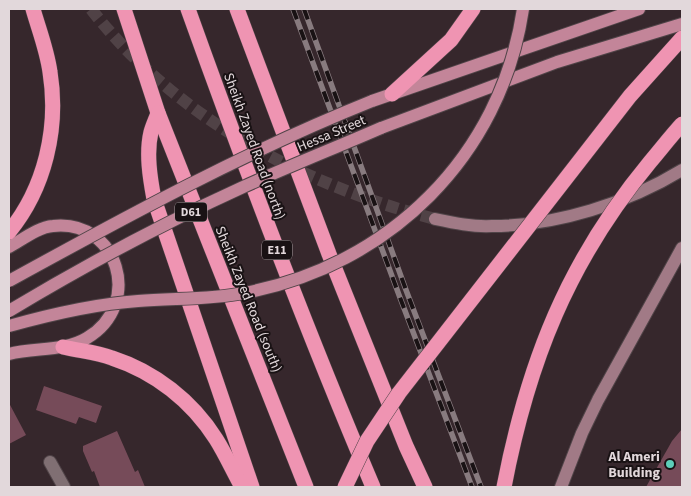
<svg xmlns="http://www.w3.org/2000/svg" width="691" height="496" viewBox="0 0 691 496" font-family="'Source Sans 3',sans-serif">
<rect width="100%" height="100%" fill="#36272c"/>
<g fill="#764b59">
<path d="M44,386L102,406L96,423L79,417L76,424L36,410Z"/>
<path d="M9,403L26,435L9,444Z"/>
<path d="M682,429V487H646L672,441Z"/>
<path d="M117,431L135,472L138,470L145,487H100L94,471L92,472L83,451V446Z"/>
</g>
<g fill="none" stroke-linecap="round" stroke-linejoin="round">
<path stroke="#504246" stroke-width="12" stroke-dasharray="12 6" stroke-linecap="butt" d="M91,9C176,118 302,185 435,219"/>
<defs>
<path id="minor" d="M50,462L64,487"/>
<g id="secondary">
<path d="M435,219C454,223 473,227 492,226C556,226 628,203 682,170"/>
<path d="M561,487L582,433L598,400L682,248"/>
</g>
<g id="primary">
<path d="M372,101L639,9"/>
<path d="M381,128L557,62L682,24"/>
<path d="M9,247C22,240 38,227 53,226C118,219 144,304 87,338C64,352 34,347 9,354"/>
</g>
<g id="motorway">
<path d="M124,9L158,113L306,487"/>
<path d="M188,9C246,171 306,329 373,487"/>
<path d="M237,9L329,254L406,446L425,487"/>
<path d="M392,94L451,40L473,9"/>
<path d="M158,113C156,119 153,125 151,132C146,153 150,178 154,199L252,487"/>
<path d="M9,232C45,188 59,128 50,72C47,50 39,30 33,9"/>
<path d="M63,347C79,351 96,352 112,358C155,372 192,401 216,439C226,455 233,471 242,487"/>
</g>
</defs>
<use href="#minor" stroke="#504448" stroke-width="14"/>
<use href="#secondary" stroke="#504448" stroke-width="14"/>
<use href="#primary" stroke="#504448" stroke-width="14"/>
<use href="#motorway" stroke="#504448" stroke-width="16"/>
<use href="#minor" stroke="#806f73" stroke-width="12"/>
<use href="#secondary" stroke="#a17a86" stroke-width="12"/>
<use href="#primary" stroke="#c38599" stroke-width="12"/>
<use href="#motorway" stroke="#ef94b2" stroke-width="15"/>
<defs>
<g id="rail">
<path d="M293,9L399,295L472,487"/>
<path d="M304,9L406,290L481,487"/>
</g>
</defs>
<use href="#rail" stroke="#887b7f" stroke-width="5.5"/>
<use href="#rail" stroke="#191214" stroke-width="4" stroke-dasharray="11" stroke-linecap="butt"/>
<defs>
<g id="primary-bridge">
<path d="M9,281C129,215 245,152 372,101"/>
<path d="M9,311C84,266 162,224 241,188C287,167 335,148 381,128"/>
<path d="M9,326C52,314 94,304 138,301C173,298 209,300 244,293C389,266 501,156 523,9"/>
</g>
<g id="motorway-bridge">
<path d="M345,487L367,441L399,393L630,96L682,38"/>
<path d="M504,487C528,362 568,261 650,162C661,149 671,136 682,124"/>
</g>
</defs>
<use href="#primary-bridge" stroke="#504448" stroke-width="14" stroke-linecap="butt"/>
<use href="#motorway-bridge" stroke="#504448" stroke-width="16" stroke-linecap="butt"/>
<use href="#primary-bridge" stroke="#c38599" stroke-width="12"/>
<use href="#motorway-bridge" stroke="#ef94b2" stroke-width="15"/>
</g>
<circle fill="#5dceb9" stroke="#191214" stroke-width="2" cx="670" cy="464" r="5"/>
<g text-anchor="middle" stroke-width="4" stroke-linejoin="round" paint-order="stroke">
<g fill="#191214" stroke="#a69d9f" stroke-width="1">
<rect x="175" y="202.5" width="32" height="19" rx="4"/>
<rect x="262" y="240.5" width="30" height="19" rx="4"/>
</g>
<g font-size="12" font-weight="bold" fill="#e2d8db">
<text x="191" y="216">D61</text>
<text x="277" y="254">E11</text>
</g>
<g font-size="14" fill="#e2d8db" stroke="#191214">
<text transform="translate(331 133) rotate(-23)" y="5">Hessa Street</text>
<text transform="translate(255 146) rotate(70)" y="5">Sheikh Zayed Road (north)</text>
<text transform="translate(249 299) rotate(68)" y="5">Sheikh Zayed Road (south)</text>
</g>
<g font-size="14" font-weight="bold" fill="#e2d8db" stroke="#191214" text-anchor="end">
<text x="660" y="461">Al Ameri<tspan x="660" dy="16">Building</tspan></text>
</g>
</g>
<rect width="691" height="496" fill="none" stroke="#e2d8db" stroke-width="20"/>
</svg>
